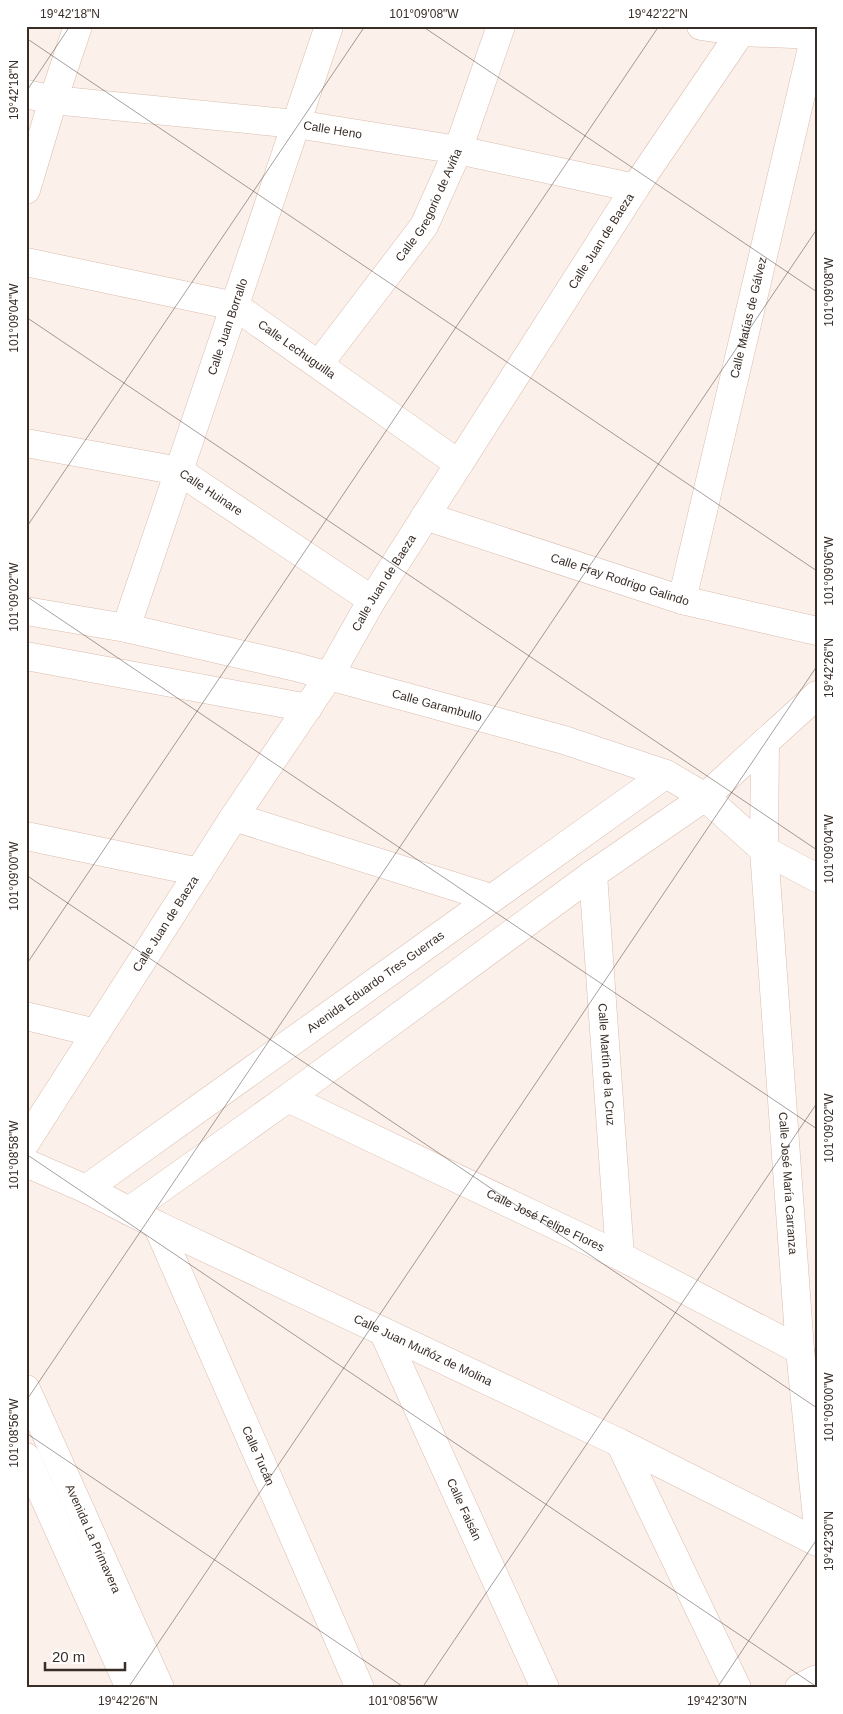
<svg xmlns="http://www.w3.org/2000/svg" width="843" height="1714" viewBox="0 0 843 1714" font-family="Helvetica,sans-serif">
<rect width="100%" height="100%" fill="#fcf0ea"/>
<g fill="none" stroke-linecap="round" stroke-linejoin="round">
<defs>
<g id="minor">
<path d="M701,26L742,32L817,35"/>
<path id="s1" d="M26,94L53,100L296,124L458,150L635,188"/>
<path d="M26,190L53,100L78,26"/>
<path id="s2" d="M26,262L235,306L459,464"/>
<path id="s3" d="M319,364L424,226L458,150L501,26"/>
<path id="s4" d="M26,443L179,471L372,600"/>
<path id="s5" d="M425,516L682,600L817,631"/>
<path id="s6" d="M682,600L815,35"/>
<path id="s7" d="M26,611L126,628L296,667L564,740L666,774L705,797L764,850L817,878"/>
<path id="s8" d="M126,628L329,26"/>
<path d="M26,656L308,708"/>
<path id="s9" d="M765,742L764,850L800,1350L817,1518"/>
<path d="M234,817L491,898"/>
<path d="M26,836L199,872"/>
<path id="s10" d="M593,874L620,1256"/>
<path d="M26,1016L96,1033"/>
<path id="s11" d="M288,1098L620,1256L800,1350"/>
<path id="s12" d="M26,1142L234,817L329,676L372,600L635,188L745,26"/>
<path id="s13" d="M26,1163L86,1189L157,1225L620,1443L817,1542"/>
<path id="s14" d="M86,1189L666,774"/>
<path d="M129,1211L288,1098L593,874L705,797L817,695"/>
<path id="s15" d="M157,1225L360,1688"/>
<path id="s16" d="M383,1331L545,1688"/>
<path id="s17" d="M26,1389L160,1688"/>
<path d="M620,1443L737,1688"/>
<path d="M26,1457L130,1688"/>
<path d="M799,1688L817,1679"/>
</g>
</defs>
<use href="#minor" stroke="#dabdae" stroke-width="29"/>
<use href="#minor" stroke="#fff" stroke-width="28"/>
</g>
<path fill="none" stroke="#382d27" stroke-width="1" stroke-opacity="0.45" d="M422,26L817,292M26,38L817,571M26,92L70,26M26,317L817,850M26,528L365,26M26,596L817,1129M26,875L817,1408M26,965L659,26M26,1154L817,1687M26,1401L817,229M26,1433L405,1688M128,1688L817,666M422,1688L817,1103M717,1688L817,1539"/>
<g text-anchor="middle" stroke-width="4" stroke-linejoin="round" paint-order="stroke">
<g font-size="12" fill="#382d27" stroke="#fff">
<text dy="4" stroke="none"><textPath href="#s1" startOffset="309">Calle Heno</textPath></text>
<text dy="4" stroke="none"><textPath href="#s3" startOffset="194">Calle Gregorio de Aviña</textPath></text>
<text dy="4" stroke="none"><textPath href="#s12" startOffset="1069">Calle Juan de Baeza</textPath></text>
<text dy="4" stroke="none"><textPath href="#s6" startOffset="290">Calle Matías de Gálvez</textPath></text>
<text dy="4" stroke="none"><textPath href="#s8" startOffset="318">Calle Juan Borrallo</textPath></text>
<text dy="4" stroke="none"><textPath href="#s2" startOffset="289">Calle Lechuguilla</textPath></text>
<text dy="4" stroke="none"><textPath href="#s4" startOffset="194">Calle Huinare</textPath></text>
<text dy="4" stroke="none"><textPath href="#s5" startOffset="205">Calle Fray Rodrigo Galindo</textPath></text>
<text dy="4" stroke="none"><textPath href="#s12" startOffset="664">Calle Juan de Baeza</textPath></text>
<text dy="4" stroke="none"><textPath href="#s7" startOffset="422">Calle Garambullo</textPath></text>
<text dy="4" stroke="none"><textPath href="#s12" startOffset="259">Calle Juan de Baeza</textPath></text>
<text dy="4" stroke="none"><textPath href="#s14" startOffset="356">Avenida Eduardo Tres Guerras</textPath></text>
<text dy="4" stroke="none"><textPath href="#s10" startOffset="191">Calle Martín de la Cruz</textPath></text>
<text dy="4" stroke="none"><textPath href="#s9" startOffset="442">Calle José María Carranza</textPath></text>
<text dy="4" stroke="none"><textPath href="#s11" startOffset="285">Calle José Felipe Flores</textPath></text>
<text dy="4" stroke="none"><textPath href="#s13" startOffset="439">Calle Juan Muñóz de Molina</textPath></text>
<text dy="4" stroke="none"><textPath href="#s15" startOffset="252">Calle Tucán</textPath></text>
<text dy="4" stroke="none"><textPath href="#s16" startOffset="196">Calle Faisán</textPath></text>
<text dy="4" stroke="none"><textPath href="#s17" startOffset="164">Avenida La Primavera</textPath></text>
</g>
</g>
<rect width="843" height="1714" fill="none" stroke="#ffffff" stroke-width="55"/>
<path d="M45 1662v8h80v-8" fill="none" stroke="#382d27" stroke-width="2.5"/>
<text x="52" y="1662" font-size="15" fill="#382d27" stroke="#ffffff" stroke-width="4" paint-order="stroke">20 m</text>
<rect x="28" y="28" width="788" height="1658" fill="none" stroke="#382d27" stroke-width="2"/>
<g font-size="12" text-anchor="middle" fill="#382d27">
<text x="70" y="18">19°42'18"N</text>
<text x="424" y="18">101°09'08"W</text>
<text x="658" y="18">19°42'22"N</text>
<text transform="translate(14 90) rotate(-90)" y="4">19°42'18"N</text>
<text transform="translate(829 292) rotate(-90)" y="4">101°09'08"W</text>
<text transform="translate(14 318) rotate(-90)" y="4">101°09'04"W</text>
<text transform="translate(829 571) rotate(-90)" y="4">101°09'06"W</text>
<text transform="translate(14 597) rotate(-90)" y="4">101°09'02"W</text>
<text transform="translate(829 668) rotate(-90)" y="4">19°42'26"N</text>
<text transform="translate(829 849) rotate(-90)" y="4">101°09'04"W</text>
<text transform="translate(14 876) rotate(-90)" y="4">101°09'00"W</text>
<text transform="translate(829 1128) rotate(-90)" y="4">101°09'02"W</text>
<text transform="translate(14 1155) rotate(-90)" y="4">101°08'58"W</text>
<text transform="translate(829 1407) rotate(-90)" y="4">101°09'00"W</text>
<text transform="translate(14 1433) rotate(-90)" y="4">101°08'56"W</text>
<text transform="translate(829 1541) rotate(-90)" y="4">19°42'30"N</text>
<text x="128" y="1705">19°42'26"N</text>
<text x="403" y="1705">101°08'56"W</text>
<text x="717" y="1705">19°42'30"N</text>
</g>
</svg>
